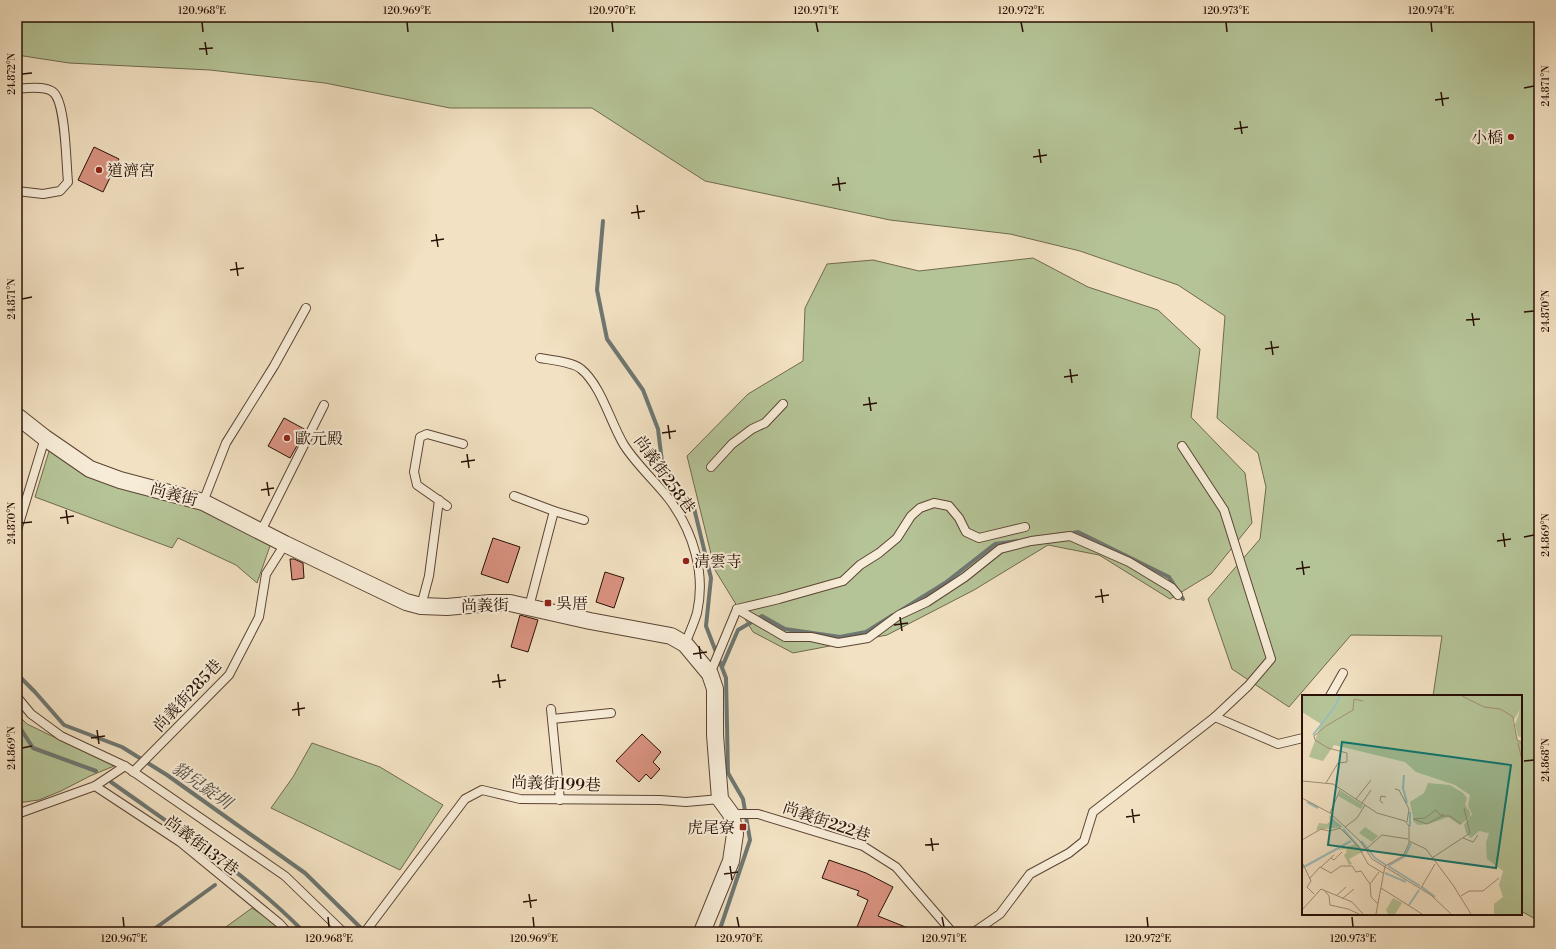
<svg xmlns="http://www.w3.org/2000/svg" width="1556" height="949" viewBox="0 0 1556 949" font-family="'Libre Bodoni','Noto Serif TC',serif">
<rect width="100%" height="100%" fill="#f2e1c2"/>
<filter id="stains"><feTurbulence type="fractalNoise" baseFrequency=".005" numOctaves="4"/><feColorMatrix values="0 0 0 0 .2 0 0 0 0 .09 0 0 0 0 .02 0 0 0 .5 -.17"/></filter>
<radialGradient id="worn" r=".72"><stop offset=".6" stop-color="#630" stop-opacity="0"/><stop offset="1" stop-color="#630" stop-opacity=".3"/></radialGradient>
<g fill="#b5c497" stroke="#706a4e">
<path d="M17,17H1539V921L1521,911V696H1433L1442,636L1351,635L1289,707L1232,669L1208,599L1260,539L1266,487L1258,453L1217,418L1225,316L1178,285L1080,251L1010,234L890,220L705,181L592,108H450L325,83L210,70L69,63L17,55Z"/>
<path d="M1033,258L1088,287L1158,310L1200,349L1191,417L1245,473L1252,523L1211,574L1170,599L1099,555L1048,545L974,590L887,635L793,653L753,632L715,570L687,456L748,394L803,361L805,308L827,264L873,260L919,271Z"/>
<path d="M50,448L203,507L271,543L257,583L236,565L178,538L172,548L35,497Z"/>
<path d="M17,714L27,724L114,766L90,776L61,791L39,800L17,803Z"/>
<path d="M312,743L380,767L443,805L400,870L271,808L293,777Z"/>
<path d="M252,908L282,928L285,932H219Z"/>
</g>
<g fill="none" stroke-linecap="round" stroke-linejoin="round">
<g stroke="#6e7772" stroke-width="4">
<path d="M603,221L597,290L607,339L643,390L658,429L663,470L694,508L711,578L706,626L726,678L728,773L743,799L750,840L719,932"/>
<path d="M1068,534L1078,532L1169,577L1183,599"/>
<path d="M900,611L945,583L995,544L1018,541"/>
<path d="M722,667L738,630L762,616L785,629L840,637L866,632L893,615"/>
<path d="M17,674L35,692L64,725L122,747L167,775L305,873L365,932"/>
<path d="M17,723L33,748L96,771"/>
<path d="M111,782C177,829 247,874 304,932"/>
<path d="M150,932L215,885"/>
</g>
</g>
<g fill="#d99280" stroke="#2a1005">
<path d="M94,147L119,159L103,192L78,180Z"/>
<path d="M284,418L306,430L290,458L268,446Z"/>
<path d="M493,538L520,547L508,583L481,574Z"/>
<path d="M290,559H294L303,563L304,578L292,580Z"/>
<path d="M605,572L624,578L614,608L596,602Z"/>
<path d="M520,615L538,620L528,652L511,647Z"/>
<path d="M642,734L661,752L653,762L660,769L651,779L646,774L639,782L616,761Z"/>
<path d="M829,860L866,873L893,887L878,916L918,932H855L868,900L857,895L859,891L822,878Z"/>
</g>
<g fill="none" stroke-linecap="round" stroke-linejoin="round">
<defs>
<g id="lane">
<path d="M17,88C27,89 44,85 53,92C66,102 66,164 68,182L60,191L43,194L17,191"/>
<path d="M540,358C551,360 573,362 581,369C601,385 611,424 624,445C636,464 655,481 669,499C693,531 706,573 697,613C694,623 689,634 685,644"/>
<path d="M711,467L732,444L752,429L765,423L783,404"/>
<path d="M514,496L554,511L584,520"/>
<path d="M203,502L226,443L274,366L306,308"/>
<path d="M447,506L417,485L414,472L420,437L427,434L463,444"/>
<path d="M17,530L45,438"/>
<path d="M261,531L324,405"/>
<path d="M421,606L429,576L439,500"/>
<path d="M529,607L554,511"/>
<path d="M737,609L785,637H811L838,643L868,638L899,615L927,602L965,577L1000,549L1031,541L1070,536L1129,562L1172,588L1178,595"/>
<path d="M737,609L779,599L843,581L860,565L879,553L897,538L911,516L920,508L934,503L949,506L959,518L966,532L979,538L1025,527"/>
<path d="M710,674L737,609"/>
<path d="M1330,696L1343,673"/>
<path d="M17,697L31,714L61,736L125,766L285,876L343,932"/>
<path d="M551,709L560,800"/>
<path d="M1215,717L1278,744L1303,738"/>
<path d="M552,719L611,713"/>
<path d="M133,772L229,675L259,617L266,574L285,544"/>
<path d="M95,786L180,842L279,923L287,932"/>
<path d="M17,814L95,786L125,766"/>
<path d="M731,814H758L863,846L896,867L952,932"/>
<path d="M365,932L465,799L482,790L520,799L660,800L686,802L720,799"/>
<path d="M974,932L1000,914L1030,874L1069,853L1084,841L1093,812L1215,717L1248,686L1271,659L1224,510L1182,446"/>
</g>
<path id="street" d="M17,416L45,438L90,469L120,480L203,502L285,544L406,602L421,606L447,607L490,603H510L590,621L671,636L685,644L710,674L715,689V735L720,799L731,814L735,834L731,861L702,932"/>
</defs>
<use href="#lane" stroke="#5c4434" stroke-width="10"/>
<use href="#street" stroke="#5c4434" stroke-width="18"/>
<use href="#lane" stroke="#f7ecd7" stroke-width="8"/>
<use href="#street" stroke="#f7ecd7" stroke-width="16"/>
</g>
<path fill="none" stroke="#2a1005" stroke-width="1.5" d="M202,22L203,32M407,22L408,32M612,22L613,32M816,22L818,32M1021,22L1023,32M1226,22L1227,32M1431,22L1432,32M205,42L207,55M199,49L213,48M22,74L32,73M1524,88L1534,86M1441,92L1443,106M1435,100L1449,98M1240,121L1242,134M1234,129L1248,127M1039,149L1041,163M1033,157L1047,155M838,177L840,191M832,185L846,183M637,205L639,219M631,213L645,211M436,234L438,247M431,241L444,239M236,262L238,276M230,270L244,268M22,299L32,297M1524,312L1534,311M1472,313L1474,326M1466,320L1480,319M1271,341L1273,355M1265,349L1279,347M1070,369L1072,383M1064,377L1078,375M869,397L871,411M863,405L877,403M668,425L670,439M662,433L676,431M467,454L469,468M461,462L475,460M267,482L269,496M261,490L274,488M66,510L68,524M60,518L74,516M22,523L32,522M1503,533L1505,547M1524,537L1534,535M1497,541L1511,539M1302,561L1304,575M1296,569L1310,567M1101,589L1103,603M1095,597L1109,595M900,617L902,631M894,625L908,623M699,646L701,659M693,654L707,652M498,674L500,688M492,682L506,680M298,702L299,716M292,710L305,708M97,730L99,744M91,738L105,736M22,748L32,746M1524,761L1534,760M1132,809L1134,823M1126,817L1140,815M931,838L933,851M925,845L939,844M730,866L732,880M724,874L738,872M529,894L531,908M523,902L537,900M123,917L124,927M328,917L329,927M533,917L534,927M737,917L739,927M942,917L944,927M1147,917L1148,927M1352,917L1353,927"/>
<g fill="#8f2418" stroke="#f7ecd7" stroke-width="1.5">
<circle cx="1511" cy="137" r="4"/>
<circle cx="99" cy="170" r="4"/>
<circle cx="287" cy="438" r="4"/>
<circle cx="686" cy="561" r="4"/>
<rect x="544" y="599" width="8" height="8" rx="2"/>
<rect x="739" y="823" width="8" height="8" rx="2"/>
</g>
<g text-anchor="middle" stroke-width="4" stroke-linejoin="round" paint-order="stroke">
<g font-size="16" fill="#2a1005" stroke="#f7ecd7" text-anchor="start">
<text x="1503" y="143" text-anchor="end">小橋</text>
<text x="107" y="176">道濟宮</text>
<text x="295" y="444">歐元殿</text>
<text x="694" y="567">清雲寺</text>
<text x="556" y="609">吳厝</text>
<text x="735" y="833" text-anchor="end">虎尾寮</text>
</g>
<g font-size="16" fill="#2a1005" stroke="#f7ecd7">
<text transform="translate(665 474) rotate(54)" y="6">尚義街258巷</text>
<text transform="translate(174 494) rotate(15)" y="6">尚義街</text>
<text transform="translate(485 605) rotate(-2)" y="6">尚義街</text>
<text transform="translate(187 695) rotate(-47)" y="6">尚義街285巷</text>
<text transform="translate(556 783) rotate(2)" y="6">尚義街199巷</text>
<text transform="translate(827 821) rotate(19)" y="6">尚義街222巷</text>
<text transform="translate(202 845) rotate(37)" y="6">尚義街137巷</text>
</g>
<g font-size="17" font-style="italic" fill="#524c44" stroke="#f7ecd7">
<text transform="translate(202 785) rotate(35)" y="6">貓兒錠圳</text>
</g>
</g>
<g transform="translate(1302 695)">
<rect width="220" height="220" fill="#f2e1c2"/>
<path d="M0,1H220V43L216,41L213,30L218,15L211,26L216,45H220V219H192V209L201,202L197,190L201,176L185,164L184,148L187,138L177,136L169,143L164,138L162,130L170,119L166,111L168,100L153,90L114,77L103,67L32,50L21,66L7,62L19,29L0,17ZM126,88L148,90L161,98L165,103L163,110L168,117V122L158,130L146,122L127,129L116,130L112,127L108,107L122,98ZM39,96L61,110L59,114L36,101ZM27,120L41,132L14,135L17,128L25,129L28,126ZM63,132L76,141L70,147L57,138ZM54,149L60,157L47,164L50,169L47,170L42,160L45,157L44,154L34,155ZM91,203L100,208L93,219H86L84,215Z" fill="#b5c497"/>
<path fill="none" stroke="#9cbcba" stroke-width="2" d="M11,40L32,13L38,1M102,80L101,93L105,108M5,107L16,113M108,117V131M29,121L32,128L38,132M41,134L61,157M59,146L73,163L84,170M86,171L118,191M86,171L103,161L109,148M0,173L49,146M83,178L104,187M120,192L133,202M107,210L117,195"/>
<path fill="none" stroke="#a28d76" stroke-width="1" d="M160,1L182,12L198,14L205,18L211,22L215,45L220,49M216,48L220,65M0,86L31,89L75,118L103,126L107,131V148L101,161L83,171L74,219M24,88L36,68L45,67V58L26,53L13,45L12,41L24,31L51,15L52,4L61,6M93,94L97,95L107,114L105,127M0,103L28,118L58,146L70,164L129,200L149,219M54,104L69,85M60,108L69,95M81,108L78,106L79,101L84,102M28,118L38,95M111,124L125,129L140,121H148L159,129M111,124L123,123L134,115L138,120H142M43,132L55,123L63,110M38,133L56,151L66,169L81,178M161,143L171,147L176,140M0,145L19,134L27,136L39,133M107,146L124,154L151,190L169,219M64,154L80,140L106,144M29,163L32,165L40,157M130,163L168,138L162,113M0,167L9,186L5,192L12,199M19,172L32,160M7,184L18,172L29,178L39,171H50L54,177L59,176L68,189L69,202L76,209M68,189L77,177M79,193L120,219M119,193L133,169M22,195L27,201L28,210L46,214L57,219M34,201L44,192M159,201L167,196H181L197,183M40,204L52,194M0,215L19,194L50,207L61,219"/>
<path fill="#0f766e" fill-opacity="0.15" stroke="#0f766e" stroke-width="2" d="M40,47L209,70L194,173L26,150Z"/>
<rect width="220" height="220" fill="none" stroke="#2a1005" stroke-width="2"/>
</g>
<rect width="1556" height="949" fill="none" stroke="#f2e1c2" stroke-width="44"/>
<rect x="22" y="22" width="1512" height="905" fill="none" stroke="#2a1005" stroke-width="1.5"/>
<g font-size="10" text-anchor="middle" fill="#2a1005">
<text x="202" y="14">120.968°E</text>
<text x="407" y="14">120.969°E</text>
<text x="612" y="14">120.970°E</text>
<text x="816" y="14">120.971°E</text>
<text x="1021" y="14">120.972°E</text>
<text x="1226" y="14">120.973°E</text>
<text x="1431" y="14">120.974°E</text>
<text transform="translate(11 74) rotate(-90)" y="4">24.872°N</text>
<text transform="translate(1545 86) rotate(-90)" y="4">24.871°N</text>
<text transform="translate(11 299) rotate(-90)" y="4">24.871°N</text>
<text transform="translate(1545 311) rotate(-90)" y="4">24.870°N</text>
<text transform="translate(11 523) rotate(-90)" y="4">24.870°N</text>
<text transform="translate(1545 535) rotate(-90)" y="4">24.869°N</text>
<text transform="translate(11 748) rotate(-90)" y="4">24.869°N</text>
<text transform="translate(1545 760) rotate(-90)" y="4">24.868°N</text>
<text x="124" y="942">120.967°E</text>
<text x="329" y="942">120.968°E</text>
<text x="534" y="942">120.969°E</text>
<text x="739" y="942">120.970°E</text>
<text x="944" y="942">120.971°E</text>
<text x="1148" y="942">120.972°E</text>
<text x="1353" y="942">120.973°E</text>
</g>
<rect width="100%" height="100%" filter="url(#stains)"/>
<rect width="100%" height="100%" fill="url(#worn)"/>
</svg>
